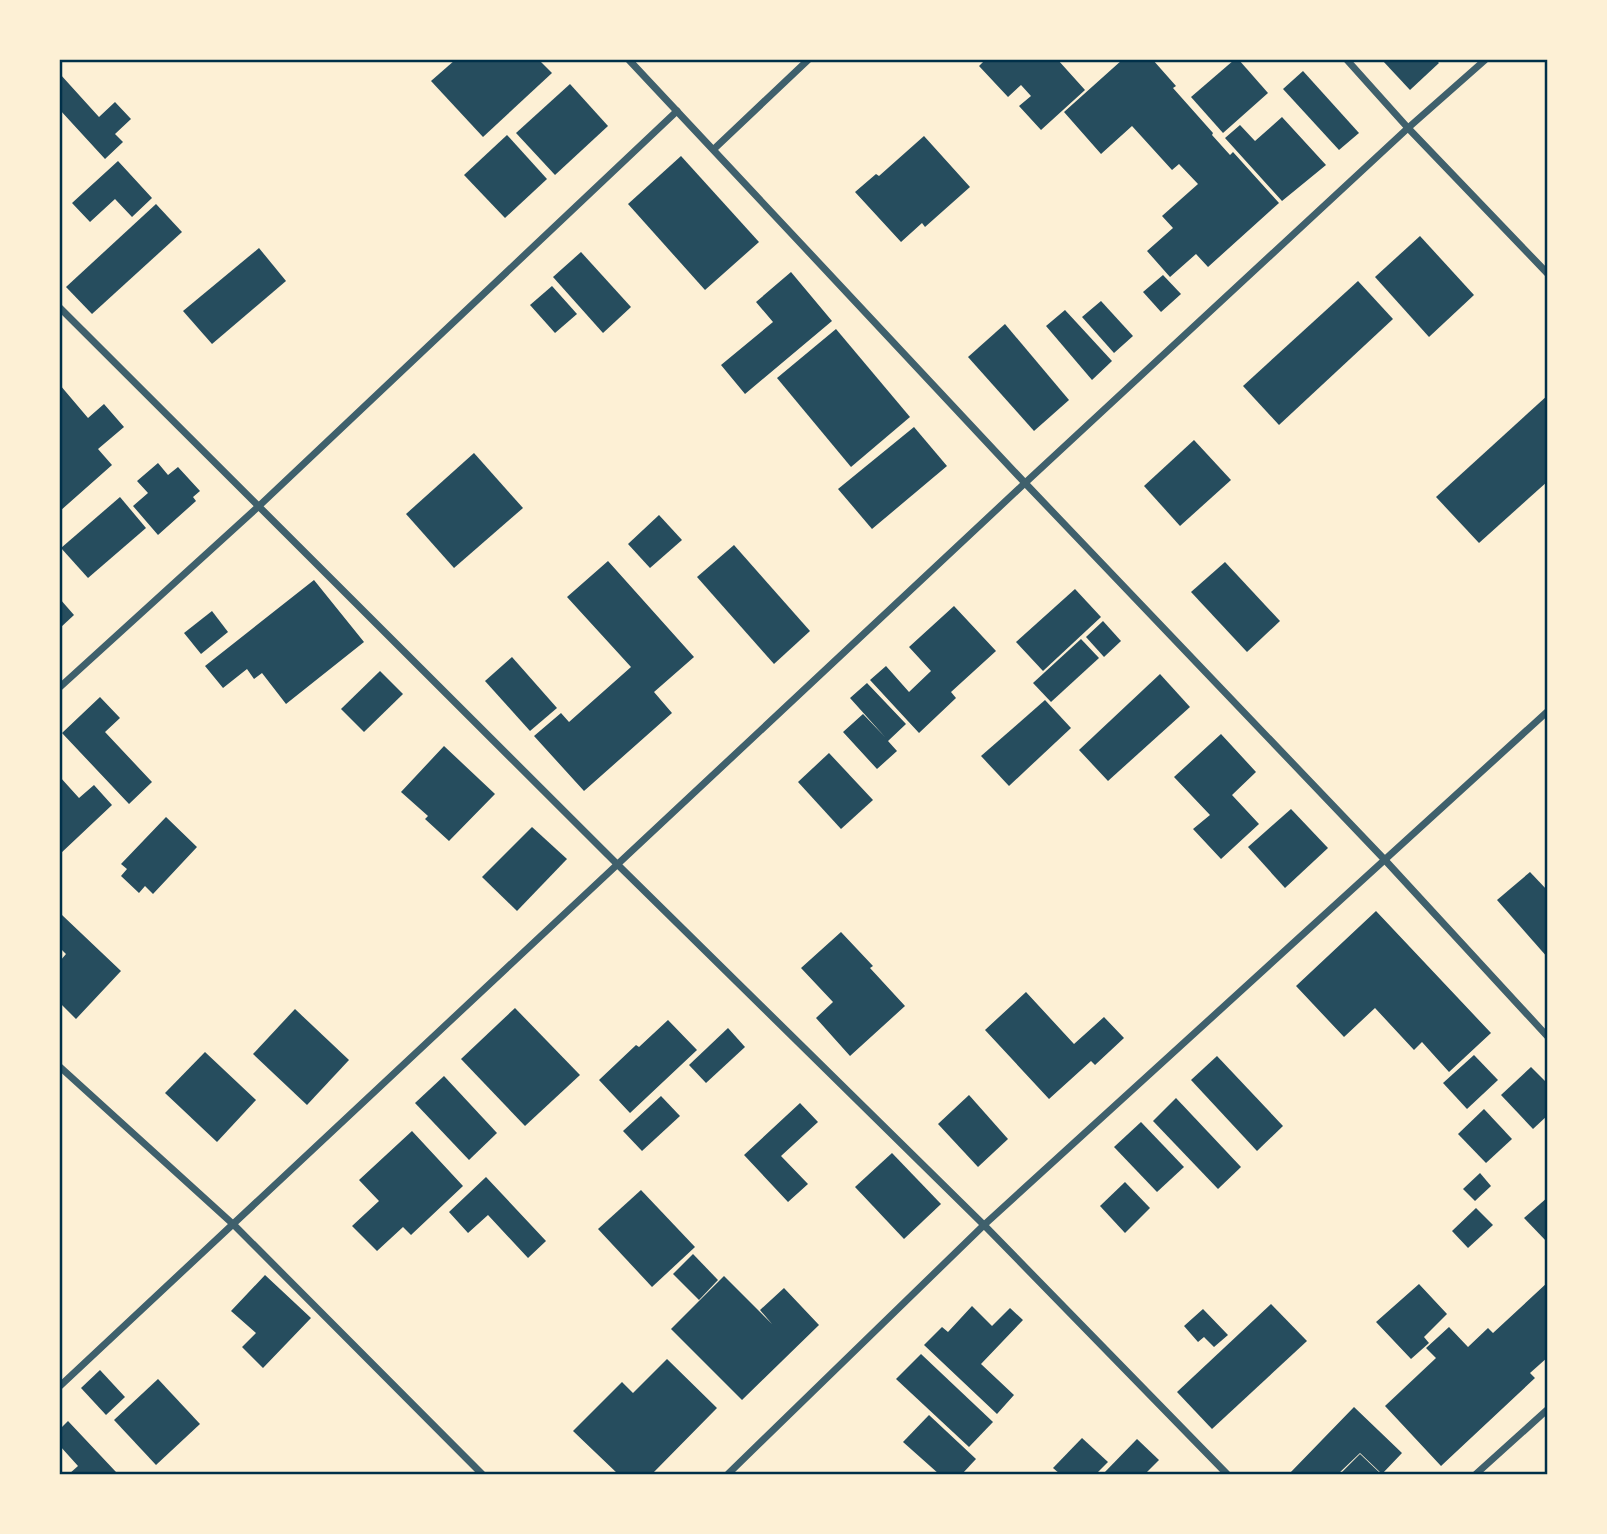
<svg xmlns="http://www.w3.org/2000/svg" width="1607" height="1534" viewBox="0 0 1607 1534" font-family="'PT Sans',sans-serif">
<rect width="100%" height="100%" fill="#fdf0d5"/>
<g fill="#264d5e">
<path d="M455,60H539L552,73L483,137L431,81Z"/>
<path d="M985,60H1058L1085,90L1041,130L1019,106L1031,96L1021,85L1008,97L979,66Z"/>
<path d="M1122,60H1153L1176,86L1173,88L1213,133L1212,135L1230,155L1233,152L1279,203L1208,267L1196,254L1170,277L1147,251L1173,228L1162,216L1198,184L1179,164L1172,170L1132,126L1101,154L1064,112Z"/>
<path d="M1234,60H1239L1268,93L1223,133L1191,97Z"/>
<path d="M1382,60H1436L1439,63L1410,90Z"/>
<path d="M1303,71L1359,133L1339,150L1283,89Z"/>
<path d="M60,74L99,117L115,102L131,119L115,134L123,142L105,159L60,110Z"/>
<path d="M570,84L608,126L555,175L516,133Z"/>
<path d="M1282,117L1326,165L1282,201L1225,138L1240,125L1255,141Z"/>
<path d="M507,135L547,179L505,218L464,175Z"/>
<path d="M924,136L970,187L925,227L922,223L901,242L855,192L876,174L879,176Z"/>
<path d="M681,156L759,242L705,290L628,204Z"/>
<path d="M118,161L152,198L132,217L115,199L90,222L72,203Z"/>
<path d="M156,204L182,232L92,314L66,287Z"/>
<path d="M1420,236L1474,295L1429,337L1375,277Z"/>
<path d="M259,248L286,281L212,344L183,311Z"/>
<path d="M581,252L631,307L603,333L553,277Z"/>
<path d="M791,272L832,321L745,394L721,365L773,322L756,302Z"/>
<path d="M1163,275L1181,294L1161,312L1143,292Z"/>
<path d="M1358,281L1393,319L1279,425L1243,386Z"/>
<path d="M552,286L577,314L555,333L530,305Z"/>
<path d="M1101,301L1133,336L1114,353L1082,317Z"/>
<path d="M1065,310L1112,361L1092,380L1046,326Z"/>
<path d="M1005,324L1069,400L1034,431L968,357Z"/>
<path d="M836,329L910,417L851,467L777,378Z"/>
<path d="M60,385L88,418L104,404L124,427L98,449L112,465L60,511Z"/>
<path d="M1548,395V481L1479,543L1436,497Z"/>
<path d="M914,427L947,466L872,529L838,489Z"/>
<path d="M1194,440L1231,480L1180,526L1144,486Z"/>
<path d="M474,453L523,508L454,568L406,514Z"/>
<path d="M158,463L168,475L178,467L200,491L193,497L196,501L158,535L133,506L148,493L137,481Z"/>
<path d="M120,497L146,528L88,578L61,548Z"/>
<path d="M659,515L682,540L650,568L628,544Z"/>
<path d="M734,545L810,631L774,664L697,577Z"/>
<path d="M608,561L694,657L654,692L672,713L584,791L534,736L561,713L569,722L631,667L567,597Z"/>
<path d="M1225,562L1280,621L1247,652L1191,592Z"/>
<path d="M314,580L364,642L286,704L262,673L254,679L247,669L223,688L205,666Z"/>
<path d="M1075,589L1101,617L1043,671L1016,642Z"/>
<path d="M60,599L74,615L60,628Z"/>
<path d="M954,606L996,651L951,692L956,698L919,733L870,680L886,666L909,692L931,671L909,647Z"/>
<path d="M212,611L228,632L201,654L184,633Z"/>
<path d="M1103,621L1121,641L1104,657L1086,637Z"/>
<path d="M1081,639L1099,658L1051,702L1033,683Z"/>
<path d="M512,657L557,708L530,731L485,681Z"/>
<path d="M380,671L403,694L364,732L341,709Z"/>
<path d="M1160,674L1190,707L1108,781L1079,750Z"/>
<path d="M867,683L906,724L888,741L897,751L877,769L843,732L863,714L885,737L850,698Z"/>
<path d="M100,697L120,718L105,732L152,782L129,804L62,733Z"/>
<path d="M1045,700L1071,728L1009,786L981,756Z"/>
<path d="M1221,734L1256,772L1232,795L1259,824L1221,859L1193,829L1210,815L1174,777Z"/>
<path d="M444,746L495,794L449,841L425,819L428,816L401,792Z"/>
<path d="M829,753L873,800L841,829L798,782Z"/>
<path d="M60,777L79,798L94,785L112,805L60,854Z"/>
<path d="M1291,809L1328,848L1285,888L1248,847Z"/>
<path d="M166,817L197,847L153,894L145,886L139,893L121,876L127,869L121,864Z"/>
<path d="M532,827L567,859L517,911L482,877Z"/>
<path d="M1530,872L1548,891V958L1497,900Z"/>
<path d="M1376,911L1491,1033L1449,1072L1422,1042L1414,1050L1375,1008L1344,1037L1296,986Z"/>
<path d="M62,915L121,971L76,1019L60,1003V961L66,954L60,948V917Z"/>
<path d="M841,932L873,966L870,968L905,1006L850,1056L816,1018L833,1002L801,968Z"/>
<path d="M1026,992L1074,1044L1104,1017L1124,1038L1095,1065L1091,1061L1049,1099L985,1030Z"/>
<path d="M515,1008L580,1075L525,1126L461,1059Z"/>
<path d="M295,1009L349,1060L307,1105L253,1054Z"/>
<path d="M668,1020L697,1050L630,1113L599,1080L636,1045L639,1047Z"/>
<path d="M728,1028L745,1047L706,1083L689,1065Z"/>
<path d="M205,1052L256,1100L217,1142L165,1093Z"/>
<path d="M1474,1055L1498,1080L1467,1109L1443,1083Z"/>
<path d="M1217,1056L1283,1126L1257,1151L1191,1080Z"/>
<path d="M1531,1067L1548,1084V1115L1533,1129L1501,1095Z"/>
<path d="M444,1076L497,1133L469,1160L415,1103Z"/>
<path d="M969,1095L1008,1139L978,1167L938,1124Z"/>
<path d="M661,1096L680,1116L642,1151L623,1131Z"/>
<path d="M1176,1098L1241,1167L1218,1189L1153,1121Z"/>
<path d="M800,1103L818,1122L781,1156L808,1184L788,1202L744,1155Z"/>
<path d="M1484,1109L1512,1139L1486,1163L1458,1134Z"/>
<path d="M1141,1122L1184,1167L1157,1192L1114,1147Z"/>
<path d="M412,1131L463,1186L411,1235L403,1227L377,1251L352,1226L379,1201L359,1180Z"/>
<path d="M892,1153L941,1204L904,1239L855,1187Z"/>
<path d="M1480,1173L1491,1186L1475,1201L1463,1189Z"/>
<path d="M486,1177L546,1241L528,1258L488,1215L468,1233L449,1212Z"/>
<path d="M1125,1182L1150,1208L1125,1233L1100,1206Z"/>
<path d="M641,1190L695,1247L652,1287L598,1229Z"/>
<path d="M1548,1197V1243L1524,1218Z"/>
<path d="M1476,1208L1493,1225L1468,1248L1452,1231Z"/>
<path d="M693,1254L718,1280L699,1300L673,1274Z"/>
<path d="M265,1275L311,1318L263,1368L242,1347L256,1333L231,1311Z"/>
<path d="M724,1276L772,1324L760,1310L784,1288L819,1325L742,1400L671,1329Z"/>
<path d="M1548,1282V1357L1530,1373L1535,1378L1441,1466L1385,1406L1436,1358L1426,1348L1449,1327L1468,1347L1488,1328L1493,1333Z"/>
<path d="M1419,1284L1447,1314L1424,1337L1429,1343L1411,1359L1376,1322Z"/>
<path d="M1271,1304L1307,1341L1212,1429L1177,1392Z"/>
<path d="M972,1306L992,1326L1010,1308L1023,1320L981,1364L1014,1395L997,1414L924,1345L942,1327L948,1332Z"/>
<path d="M1203,1309L1228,1335L1214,1347L1204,1337L1198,1342L1184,1326Z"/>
<path d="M921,1354L993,1422L969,1447L896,1379Z"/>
<path d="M667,1359L717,1408L652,1474H618L573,1431L622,1382L633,1393Z"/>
<path d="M100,1370L125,1397L106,1415L81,1388Z"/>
<path d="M158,1379L200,1424L156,1465L114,1420Z"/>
<path d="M1354,1407L1402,1453L1382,1474L1360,1453L1338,1474H1289Z"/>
<path d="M929,1415L976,1459L962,1474H939L903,1442Z"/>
<path d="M68,1421L116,1472L114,1474H69L78,1466L60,1446V1429Z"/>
<path d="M1082,1438L1108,1462L1096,1474H1060L1053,1468Z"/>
<path d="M1137,1439L1159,1460L1145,1474H1103Z"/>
<path d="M1360,1454L1381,1474H1340Z"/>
</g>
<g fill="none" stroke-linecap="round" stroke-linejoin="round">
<g stroke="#3f606c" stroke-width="7">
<path d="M629,60L1025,483L1384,859L1548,1037"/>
<path d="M1347,60L1408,128L1548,274"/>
<path d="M714,149L808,60"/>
<path d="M60,308L618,865L984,1225L1227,1474"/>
<path d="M60,687L259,506L677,111"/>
<path d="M60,1067L234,1225L482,1474"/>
<path d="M60,1386L1025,483L1408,128L1485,60"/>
<path d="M728,1474L984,1225L1548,711"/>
<path d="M1476,1474L1548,1409"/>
</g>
</g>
<rect width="1607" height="1534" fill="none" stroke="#fdf0d5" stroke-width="122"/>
<rect x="61" y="61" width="1485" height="1412" fill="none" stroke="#003049" stroke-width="2.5"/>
</svg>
